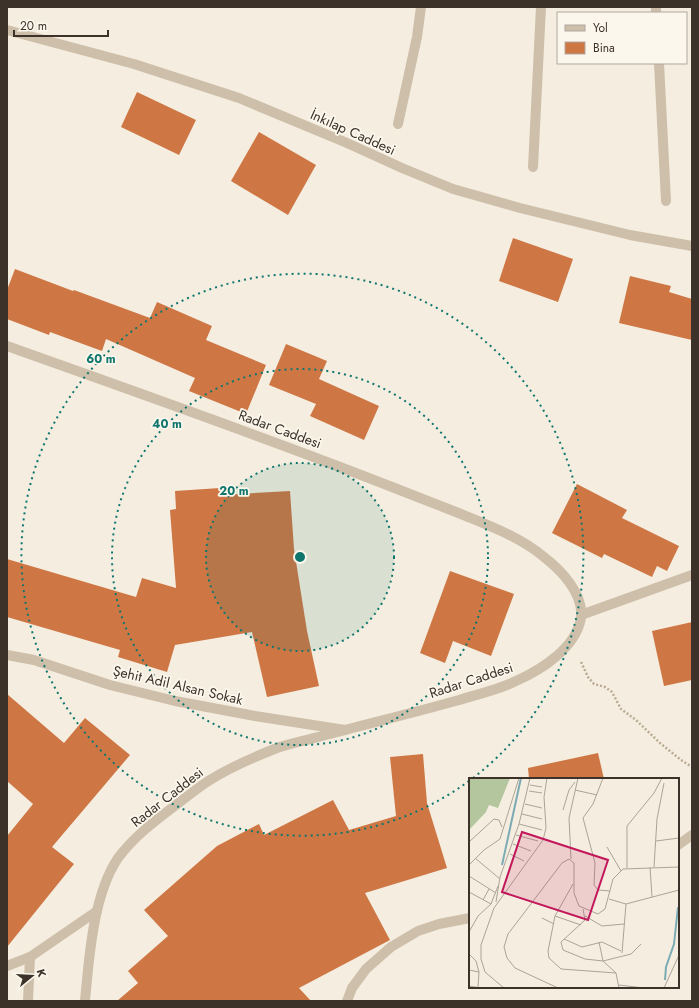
<svg xmlns="http://www.w3.org/2000/svg" width="699" height="1008" viewBox="0 0 699 1008" font-family="Jost,sans-serif">
<rect width="100%" height="100%" fill="#f5eee0"/>
<g fill="#ce7745">
<path d="M137,92L196,120L179,155L121,127Z"/>
<path d="M259,132L316,165L288,215L231,181Z"/>
<path d="M513,238L573,259L558,302L499,281Z"/>
<path d="M15,269L73,291L74,290L150,318L157,302L212,326L206,340L266,365L246,414L189,391L195,378L106,339L102,351L50,332L49,335L7,319V290Z"/>
<path d="M630,276L671,286L669,292L692,299V340L619,323Z"/>
<path d="M286,344L327,361L319,379L379,406L364,440L310,416L316,404L269,385Z"/>
<path d="M577,484L627,510L622,518L679,546L667,571L657,566L652,577L604,554L602,558L552,533Z"/>
<path d="M220,488L221,495L290,491L294,549L307,631L319,686L267,697L252,632L175,645L167,672L118,657L120,650L7,617V559L136,597L142,578L176,588L170,510L176,509L175,491Z"/>
<path d="M450,571L514,594L491,656L453,641L445,663L420,653Z"/>
<path d="M692,622V680L664,686L652,631Z"/>
<path d="M7,694L64,743L85,718L130,755L52,847L74,864L7,947V836L33,804L7,781Z"/>
<path d="M598,753L604,779H529L528,768Z"/>
<path d="M423,754L427,803L447,868L365,893L390,940L299,988L311,1001H117L138,983L128,971L168,936L144,910L217,846L259,824L264,835L333,800L349,830L396,816L390,757Z"/>
</g>
<g fill="none" stroke-linecap="round" stroke-linejoin="round">
<path stroke="#bbaa94" stroke-width="2.5" stroke-dasharray="2 2" stroke-linecap="butt" d="M581,662L588,677L594,684L605,687L612,692L621,709L636,720L661,744L681,760L692,767"/>
<g stroke="#cebfaa" stroke-width="10">
<path d="M656,7V13"/>
<path d="M659,63L666,201"/>
<path d="M398,124L417,37L421,7"/>
<path d="M533,167L541,7"/>
<path d="M581,615L692,575"/>
<path d="M7,655L34,660L110,685L175,701L255,716L345,730"/>
<path d="M678,845L692,835"/>
<path d="M7,966L30,957L97,911"/>
<path d="M28,1001L30,957"/>
<path d="M347,1001L352,988L366,969L391,947L418,931L439,924L470,918"/>
</g>
<g stroke="#cebfaa" stroke-width="10">
<path d="M7,30L134,64L239,98L347,143L402,168L453,189L520,208L630,235L692,246"/>
<path d="M7,346C136,392 265,437 392,487C415,496 438,505 461,514C490,526 520,537 544,557C561,570 584,594 581,618C576,648 541,670 516,681C498,690 478,694 459,700C413,713 367,724 322,736C307,740 291,743 277,748C254,757 231,767 210,780C197,788 184,799 172,808C152,823 133,838 118,858C93,895 89,958 85,1001"/>
</g>
</g>
<circle cx="300" cy="557" r="94" fill="#0f766e" fill-opacity=".12"/>
<g fill="none" stroke="#0f766e" stroke-width="2" stroke-dasharray="2 4">
<circle cx="300" cy="557" r="94"/>
<circle cx="300" cy="557" r="188"/>
<path d="M469 781A281 281 0 1 1 473 778"/>
</g>
<g text-anchor="middle" stroke-width="3.5" stroke-linejoin="round" paint-order="stroke">
<g font-size="14" fill="#3c322a" stroke="#fcf7ed">
<text transform="translate(353 132) rotate(24)" y="5">İnkılap Caddesi</text>
<text transform="translate(280 429) rotate(20)" y="5">Radar Caddesi</text>
<text transform="translate(471 680) rotate(-18)" y="5">Radar Caddesi</text>
<text transform="translate(178 685) rotate(13)" y="5">Şehit Adil Alsan Sokak</text>
<text transform="translate(167 797) rotate(-38)" y="5">Radar Caddesi</text>
</g>
</g>
<g transform="translate(469 778)">
<rect width="210" height="210" fill="#f5eee0"/>
<path d="M0,0H41L29,30L20,27L17,34L0,52Z" fill="#b3c69e"/>
<path fill="none" stroke="#7cabb4" stroke-width="2" d="M33,87L52,0M196,202L197,189L205,166L209,129"/>
<path fill="none" stroke="#aba397" stroke-width="1" d="M134,0L124,26L114,40L126,85L125,107L129,112L141,113M61,7L73,9M106,12L128,17M60,13L73,15M56,26L73,30M94,32L100,12L106,4M53,36L73,41M50,46L73,52M47,57L69,63M187,63L210,60M0,64L25,41L30,42L33,49M44,66L62,73M138,69L152,93M41,76L55,83M6,80L31,101M102,81L100,40L109,0M0,87L15,72L31,61L50,0M181,89L183,119M185,89L188,41L195,5M158,90V48L185,15L193,0M0,98L27,115M104,106L86,138L79,173L80,180L92,191L147,195M0,114L22,126L9,138L0,154M140,121L157,126L210,112M14,122L20,111M27,124L31,99L50,46L61,0M22,126L29,108M114,131L116,142L92,164L94,172L116,181L134,183L162,176L172,166M86,138L112,147M116,138L133,148L155,146M73,140L85,146M95,161L113,169L133,164L152,173M130,164L134,183M153,175L157,126M0,176L7,183L10,194M134,183L147,195L150,210M0,192L10,194L9,209M150,207L175,210M0,208L12,210M35,210L16,194L12,181V167L25,130L74,62L77,50L75,19L78,0M89,210L46,190L38,180L35,169L39,156L93,85L100,81L105,85V115L110,128L129,136L136,131L144,101L154,91L210,89M195,210L210,177"/>
<path fill="#c2185b" fill-opacity="0.15" stroke="#c2185b" stroke-width="2" d="M53,54L139,82L119,142L33,114Z"/>
<rect width="210" height="210" fill="none" stroke="#3c322a" stroke-width="2"/>
</g>
<circle cx="300" cy="557" r="6" fill="#0f766e" stroke="#fcf7ed" stroke-width="2"/>
<g font-size="12" text-anchor="middle" font-weight="bold" fill="#0f766e" stroke="#fcf7ed" stroke-width="3.5" stroke-linejoin="round" paint-order="stroke">
<text x="101" y="363">60 m</text>
<text x="167" y="428">40 m</text>
<text x="234" y="495">20 m</text>
</g>
<rect width="699" height="1008" fill="none" stroke="#3c322a" stroke-width="16"/>
<rect x="557" y="12" width="130" height="52" fill="#fcf7ed" stroke="#afa89f"/>
<rect x="565" y="25" width="20" height="6" fill="#cebfaa" stroke="#afa89f"/>
<text x="593" y="32" font-size="12" fill="#3c322a">Yol</text>
<rect x="565" y="42" width="20" height="12" fill="#ce7745" stroke="#afa89f"/>
<text x="593" y="52" font-size="12" fill="#3c322a">Bina</text>
<g transform="translate(32 976) rotate(72)" stroke="#fcf7ed" stroke-width="3" paint-order="stroke">
<path d="M0-3L7 15L0 10L-7 15Z" fill="#3c322a"/>
<text y="-6" font-size="11" font-weight="bold" text-anchor="middle" fill="#3c322a">K</text>
</g>
<path d="M14 30v6h94v-6" fill="none" stroke="#3c322a" stroke-width="2"/>
<text x="20" y="30" font-size="12" fill="#3c322a" stroke="#fcf7ed" stroke-width="3" paint-order="stroke">20 m</text>
</svg>
